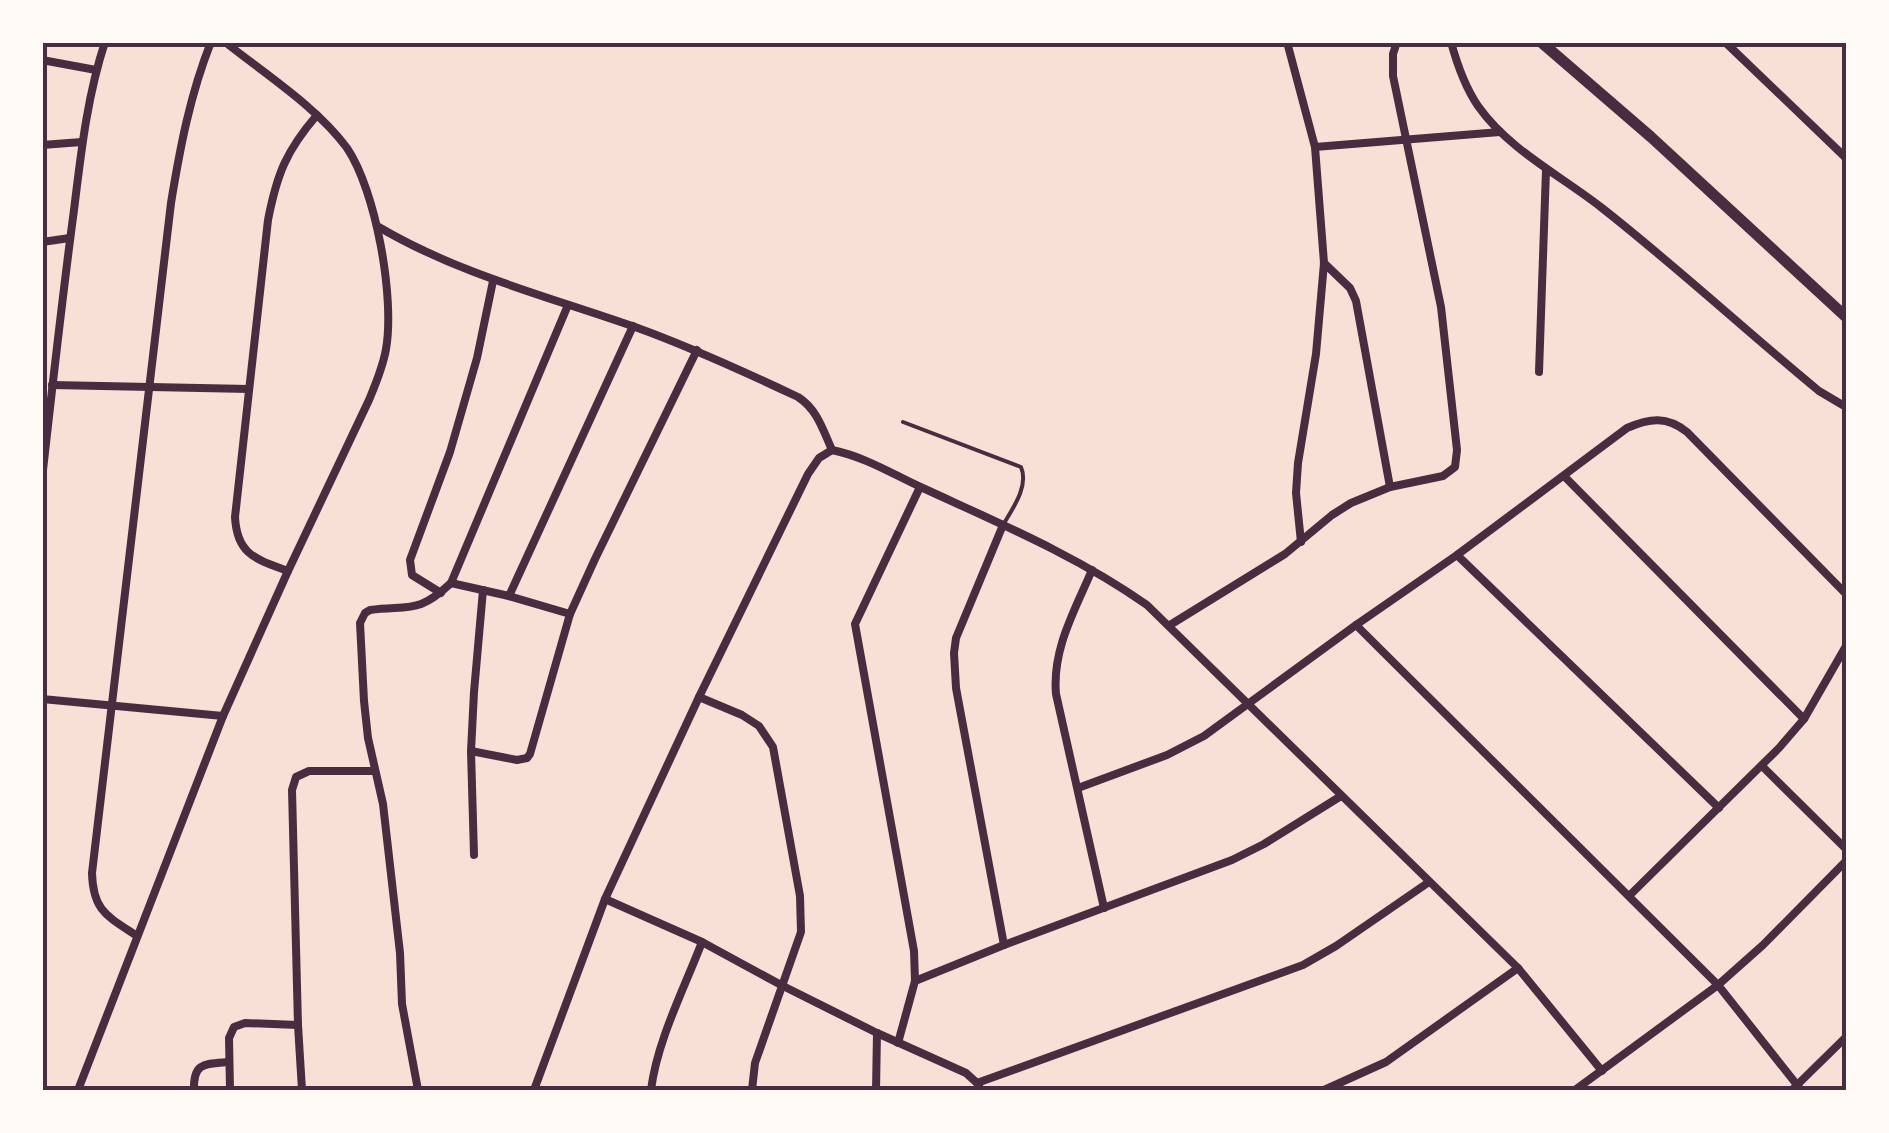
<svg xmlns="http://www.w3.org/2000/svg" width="1889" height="1133" viewBox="0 0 1889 1133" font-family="'Zilla Slab',serif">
<rect width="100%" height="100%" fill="#f7e1d7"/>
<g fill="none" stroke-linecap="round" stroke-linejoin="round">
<path stroke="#4a2c40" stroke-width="4" d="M903,422L1021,467C1029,486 1013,508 1003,525"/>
<g stroke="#4a2c40" stroke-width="8">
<path d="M1287,42L1315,147L1324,263L1316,354L1298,463L1296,493L1301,542"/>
<path d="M1451,42C1457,64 1465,87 1478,106C1509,150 1560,175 1602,208C1676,266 1746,331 1819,391L1846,407"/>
<path d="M1725,42L1846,158"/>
<path d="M42,60L96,70"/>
<path d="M42,145L82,142"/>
<path d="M1315,147L1500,132"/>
<path d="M377,226C458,274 547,296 635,327C691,347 745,372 798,397C817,409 823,430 832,450"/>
<path d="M42,242L70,238"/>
<path d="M1324,263L1350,288L1356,301L1390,487"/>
<path d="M1539,372L1546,170"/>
<path d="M52,385L249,389"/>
<path d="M1564,476L1804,719"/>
<path d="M42,479C52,389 62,299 74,210C81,153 87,97 105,42"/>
<path d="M1003,525L956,638L954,653L956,688L1004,945"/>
<path d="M1457,555L1719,808"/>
<path d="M1092,570C1075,610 1052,649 1056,694L1104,908"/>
<path d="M288,571C256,559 237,555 235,517L268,220C277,174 286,151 317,115"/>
<path d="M451,583L509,596L570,614"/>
<path d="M441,593L412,575L410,560L450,452L477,358L493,281"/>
<path d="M509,596L633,326"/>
<path d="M1170,625L1285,554L1332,515L1351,503L1390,487L1443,476L1455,467L1457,450L1441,307L1393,76V54L1397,42"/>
<path d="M1356,625L1718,985L1801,1090"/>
<path d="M699,697L742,715L759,726L773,747L800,896L801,932L755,1063L752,1090"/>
<path d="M42,699L223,716"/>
<path d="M471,751L517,760L527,758L530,754L570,614L595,559L697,350"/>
<path d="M1762,766L1846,849"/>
<path d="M1078,788L1167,755L1204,736L1356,625L1457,555L1627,428C1650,418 1667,416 1687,432L1846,594"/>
<path d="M474,855L471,751L474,692L483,590"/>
<path d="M1630,895L1779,748L1804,719L1846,646"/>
<path d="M605,899L702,942L783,986L877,1033L966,1073L977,1083L981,1090"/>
<path d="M137,936C107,916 93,911 92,873L171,203C180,148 190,95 211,42"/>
<path d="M915,981L1004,945L1232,860L1264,844L1341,796"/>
<path d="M898,1043L915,981L914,951L855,624L920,487"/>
<path d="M977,1083L1303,965L1336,946L1429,882"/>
<path d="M78,1090L223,716L288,571L369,400C376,383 383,367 386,349C395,298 376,191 347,148C317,107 265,74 225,42"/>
<path d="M194,1090C193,1062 205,1064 229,1062"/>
<path d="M230,1090L229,1038L234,1027L245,1023L298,1025"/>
<path d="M302,1090L298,1025L292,790L296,777L309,771H375"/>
<path d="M418,1090L402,1004L400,953L383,804L368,738L364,701L360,623L365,613L370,610C410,605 418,614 451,583L568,305"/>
<path d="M534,1090L605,899L699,697L808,474L819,458L832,450C866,457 894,475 925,489C1001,524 1079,557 1147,605L1518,968L1602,1071"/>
<path d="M651,1090C657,1041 684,989 702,942"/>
<path d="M876,1090L877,1033"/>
<path d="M1324,1090L1386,1062L1518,968"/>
<path d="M1575,1090L1718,985L1763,945L1846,861"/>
<path d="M1792,1090L1846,1037"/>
</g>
<path stroke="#4a2c40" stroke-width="11" d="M1541,42L1651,137L1846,317"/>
</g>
<rect width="1889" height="1133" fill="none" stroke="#fffaf5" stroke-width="90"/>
<rect x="45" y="45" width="1799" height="1043" fill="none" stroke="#4a2c40" stroke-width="4"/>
</svg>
